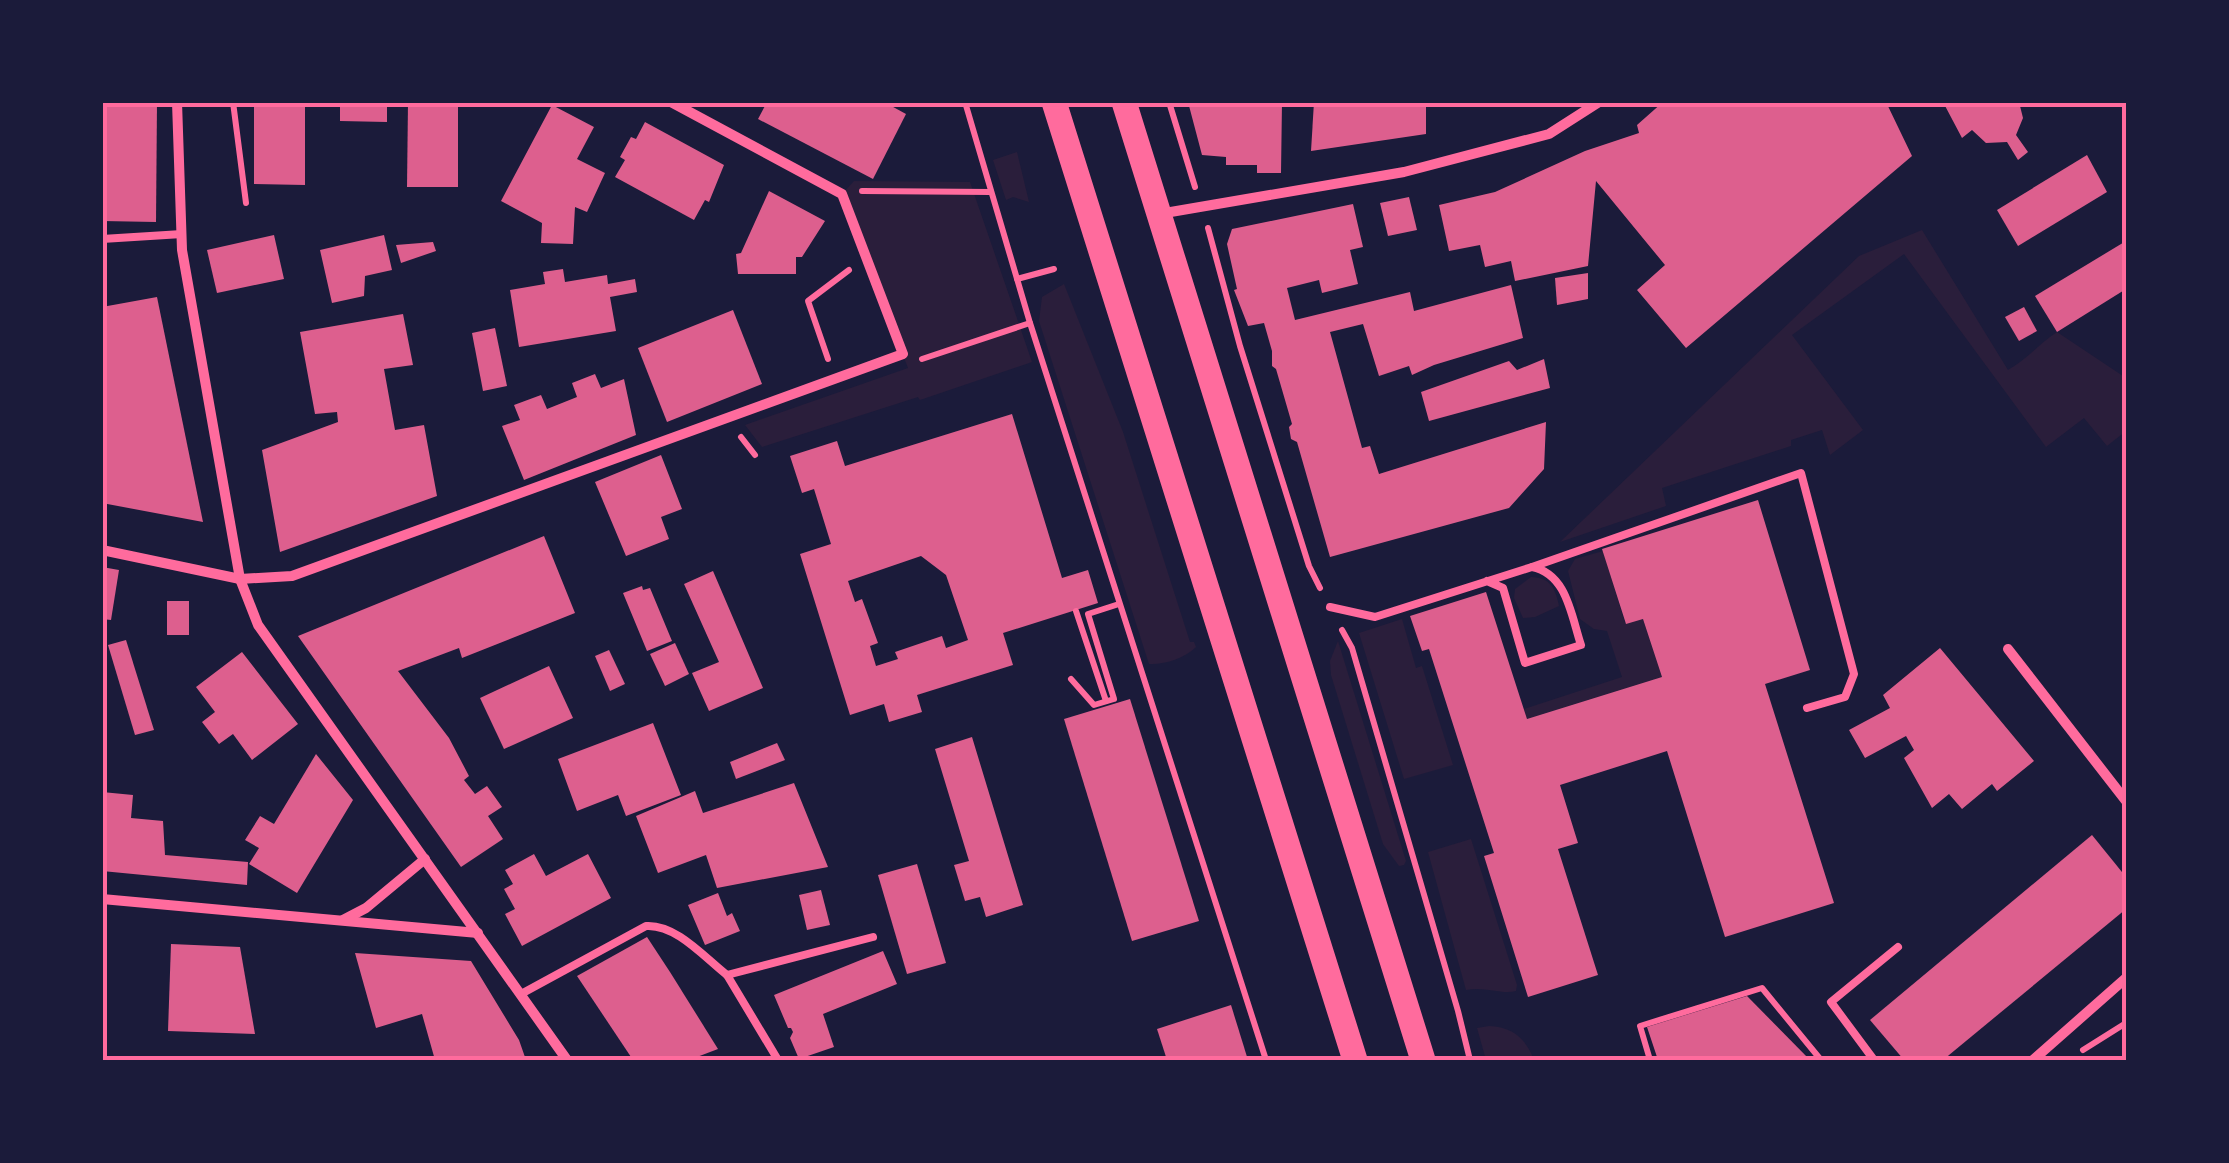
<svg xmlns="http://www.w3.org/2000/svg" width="2229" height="1163" viewBox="0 0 2229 1163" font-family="Karla,sans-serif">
<rect width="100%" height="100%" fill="#1b1b3a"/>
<g fill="#2a1e3b">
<path d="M1017,152L1029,202L1013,197L1006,200L993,160Z"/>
<path d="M854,181L970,182L1032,362L920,400L918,397L762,447L745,425L908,368L842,194Z"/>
<path d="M1922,230L2008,370C2027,359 2039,344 2057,332L2126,378V431L2107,446L2084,418L2046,447L1904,254L1792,335L1863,430L1830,455L1822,430L1791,440V446L1662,488L1666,506L1560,542L1859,256Z"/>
<path d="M1064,284L1123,432L1190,642H1194L1196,647C1185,658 1164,665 1149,664L1039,321L1042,297Z"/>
<path d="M1603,551L1625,623L1643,619L1662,677L1527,719L1524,709L1622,677L1607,631L1594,629L1580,619L1568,571L1575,559Z"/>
<path d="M1531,577C1551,578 1555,588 1559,606L1535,617L1523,618L1514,598L1515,589Z"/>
<path d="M1402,619L1416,668L1422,666L1453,765L1404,779L1359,633Z"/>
<path d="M1338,641L1406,861L1404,865L1399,866L1383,844L1331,675L1330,661Z"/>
<path d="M1471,839L1517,985L1516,991C1502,995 1485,986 1466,990L1428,852Z"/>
<path d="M1489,1026C1513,1027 1526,1039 1534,1060H1486L1477,1028Z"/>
</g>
<g fill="#dd5f8e" fill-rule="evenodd">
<path d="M102,102H157L156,222L102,221Z"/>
<path d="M254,102H305V185L254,184Z"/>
<path d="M340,102H387V122L340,121Z"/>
<path d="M408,102H458V187H407Z"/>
<path d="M767,102H884L906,114L873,179L758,119Z"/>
<path d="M1188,102H1282L1281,173H1257V165H1226V157L1202,155Z"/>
<path d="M1314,102H1426V134L1311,151Z"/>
<path d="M1663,102H1849L1853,107L1858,102H1886L1912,156L1686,348L1637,290L1665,265L1596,181L1588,266L1515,281L1511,261L1485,267L1480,245L1449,251L1439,205L1495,192L1585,151L1639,133L1637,125Z"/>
<path d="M1943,102H2019L2023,118L2016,135L2028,152L2018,160L2007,142L1986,143L1972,130L1962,138Z"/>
<path d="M552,105L594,127L577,159L605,173L587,212L575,207L573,244L541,243L542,223L501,201Z"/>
<path d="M645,122L724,165L709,202L705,200L694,220L615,177L625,160L620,157L631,137L636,139Z"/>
<path d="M2087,155L2107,192L2018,246L1997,210Z"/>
<path d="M769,191L825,221L802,257H796V274H738L736,254L741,253Z"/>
<path d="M1409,197L1417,230L1388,236L1380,203Z"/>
<path d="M1353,204L1363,247L1350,250L1358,284L1322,293L1319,280L1287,288L1295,320L1410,292L1414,311L1511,285L1523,338L1434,365L1412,375L1409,366L1379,376L1363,324L1330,332L1362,448L1370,446L1379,474L1546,422L1544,469L1509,508L1330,557L1297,442L1291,439L1289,427L1292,424L1276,369L1272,366V351L1264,323L1248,326L1234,290L1237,289L1227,244L1232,229Z"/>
<path d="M274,235L284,279L217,293L207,250Z"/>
<path d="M384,235L392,270L365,276L364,296L332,303L320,250Z"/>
<path d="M2126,241V289L2057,332L2035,296Z"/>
<path d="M433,242L436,251L401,263L396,245Z"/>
<path d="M563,269L565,282L607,275L608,284L635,279L637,292L610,297L616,331L519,347L510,290L545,284L543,272Z"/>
<path d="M1588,273V299L1557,305L1555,278Z"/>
<path d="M157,297L203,522L102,503V307Z"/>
<path d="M2024,307L2037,331L2019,341L2005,317Z"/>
<path d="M733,310L762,384L667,422L638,348Z"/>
<path d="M403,314L413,365L384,369L395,430L424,425L437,496L280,552L262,450L338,422L337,412L315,414L300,332Z"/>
<path d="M495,328L507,386L483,391L472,333Z"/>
<path d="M1544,359L1550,388L1429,421L1421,392L1509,361L1517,370Z"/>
<path d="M595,374L601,388L624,379L636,435L524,480L502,426L520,420L514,405L541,395L547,409L577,397L572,383Z"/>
<path d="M1012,414L1062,578L1088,570L1098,603L1003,633L1013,665L917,695L922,712L889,722L884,704L850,715L800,554L831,544L814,489L802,493L790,456L837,441L845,466ZM921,556L946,575L968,640L946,648L942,636L895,652L898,659L876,666L870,646L878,643L862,599L855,602L848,581Z"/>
<path d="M661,455L682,509L661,517L669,539L626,556L595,482Z"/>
<path d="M1758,500L1810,670L1765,684L1834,903L1725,937L1667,751L1560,785L1578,843L1558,849L1598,975L1528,997L1484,856L1494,853L1429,649L1422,651L1410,616L1486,592L1527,719L1662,677L1643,619L1626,624L1602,549Z"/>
<path d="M544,536L575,613L462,658L459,648L398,671L449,738L469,776L464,780L475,794L487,786L502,807L488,816L503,839L461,867L298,636Z"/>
<path d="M102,567L119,570L111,620L102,619Z"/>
<path d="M713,571L763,688L709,711L692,673L719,662L684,584Z"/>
<path d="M642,586L643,590L650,588L672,641L647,651L623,593Z"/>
<rect x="167" y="601" width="22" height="34"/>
<path d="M126,640L154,730L135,735L108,645Z"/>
<path d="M675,643L689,674L665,686L650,654Z"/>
<path d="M1940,648L2034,761L1997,791L1992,784L1962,809L1949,794L1932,808L1904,758L1914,750L1906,736L1865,758L1849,730L1890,708L1883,695Z"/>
<path d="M609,650L625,684L610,691L595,656Z"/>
<path d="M242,652L298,724L252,760L233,734L219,744L202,722L215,712L196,687Z"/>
<path d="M549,666L573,718L504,749L480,698Z"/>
<path d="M1130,699L1199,921L1132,941L1064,719Z"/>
<path d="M653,723L681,795L626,816L618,795L577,811L558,759Z"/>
<path d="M972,737L1023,905L986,917L980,897L965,901L954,865L969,861L935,749Z"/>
<path d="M777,743L785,760L736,779L730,762Z"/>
<path d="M316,754L353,800L297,893L249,864L259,848L245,840L260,816L274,824Z"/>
<path d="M794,783L828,867L717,888L706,855L658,873L636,816L695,791L703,813Z"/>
<path d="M102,792L133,795L131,818L163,821L165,855L248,862L247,885L102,871Z"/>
<path d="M2092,835L2126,877V909L1943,1060H1904L1870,1020Z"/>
<path d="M534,854L546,876L588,854L611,898L522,946L505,914L515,909L504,889L513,884L505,870Z"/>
<path d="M917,864L946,963L907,974L878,875Z"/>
<path d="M821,890L830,925L807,930L799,895Z"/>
<path d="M718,893L727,916L732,913L740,931L705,945L688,905Z"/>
<path d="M647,937L670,972L718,1049L689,1060H633L577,976Z"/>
<path d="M171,944L240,947L255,1034L168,1031Z"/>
<path d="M883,951L897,984L823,1014L834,1047L799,1059L790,1038L793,1032L791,1028H788L774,995Z"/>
<path d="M355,953L471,961L519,1040L526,1060H435L422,1014L376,1028Z"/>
<path d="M1747,996L1810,1060H1658L1647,1027Z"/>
<path d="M1231,1005L1248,1060H1167L1157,1029Z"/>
</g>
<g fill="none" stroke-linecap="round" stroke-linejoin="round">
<g stroke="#ff6b9d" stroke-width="6">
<path d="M233,102L246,203"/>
<path d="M965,102L1030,323L1266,1060"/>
<path d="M1169,102L1195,187"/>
<path d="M862,191L991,192"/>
<path d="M1208,228L1240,346L1309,566L1320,588"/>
<path d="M1017,279L1054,269"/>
<path d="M828,359L808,301L849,270"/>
<path d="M922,359L1030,323"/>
<path d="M741,437L755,455"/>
<path d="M1076,611L1106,701"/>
<path d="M1342,630L1352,648L1458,1011L1470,1060"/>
<path d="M1071,679L1094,705L1114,699L1088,614L1119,604"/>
<path d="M2083,1050L2126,1023"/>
<path d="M1650,1060L1640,1026L1762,988L1821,1060"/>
</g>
<g stroke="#ff6b9d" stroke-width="8">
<path d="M102,239L182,234"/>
<path d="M1532,567L1801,473L1854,674L1845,697L1807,708"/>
<path d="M1330,607L1375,617L1532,567C1567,574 1571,615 1581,645L1525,663L1503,588L1487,581"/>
<path d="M521,994L646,926C676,924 704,957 727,975"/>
<path d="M778,1060L727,975L873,937"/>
<path d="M1874,1060L1831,1002L1898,947"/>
</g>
<g stroke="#ff6b9d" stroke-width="10">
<path d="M177,102L182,250L240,579L258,625L567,1060"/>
<path d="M1159,214L1404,172L1549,134L1599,102"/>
<path d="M102,550L240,579L292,576L903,354L842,194L671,102"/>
<path d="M2008,649L2126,801"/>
<path d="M102,899L478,933"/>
<path d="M343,920L366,908L425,859"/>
<path d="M2033,1060L2126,978"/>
</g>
<g stroke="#ff6b9d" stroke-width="25">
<path d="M1054,102L1355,1060"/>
<path d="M1124,102L1423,1060"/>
</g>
</g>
<rect width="2229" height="1163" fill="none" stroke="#1b1b3a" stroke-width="210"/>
<rect x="105" y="105" width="2019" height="953" fill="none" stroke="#ff6b9d" stroke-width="4"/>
</svg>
